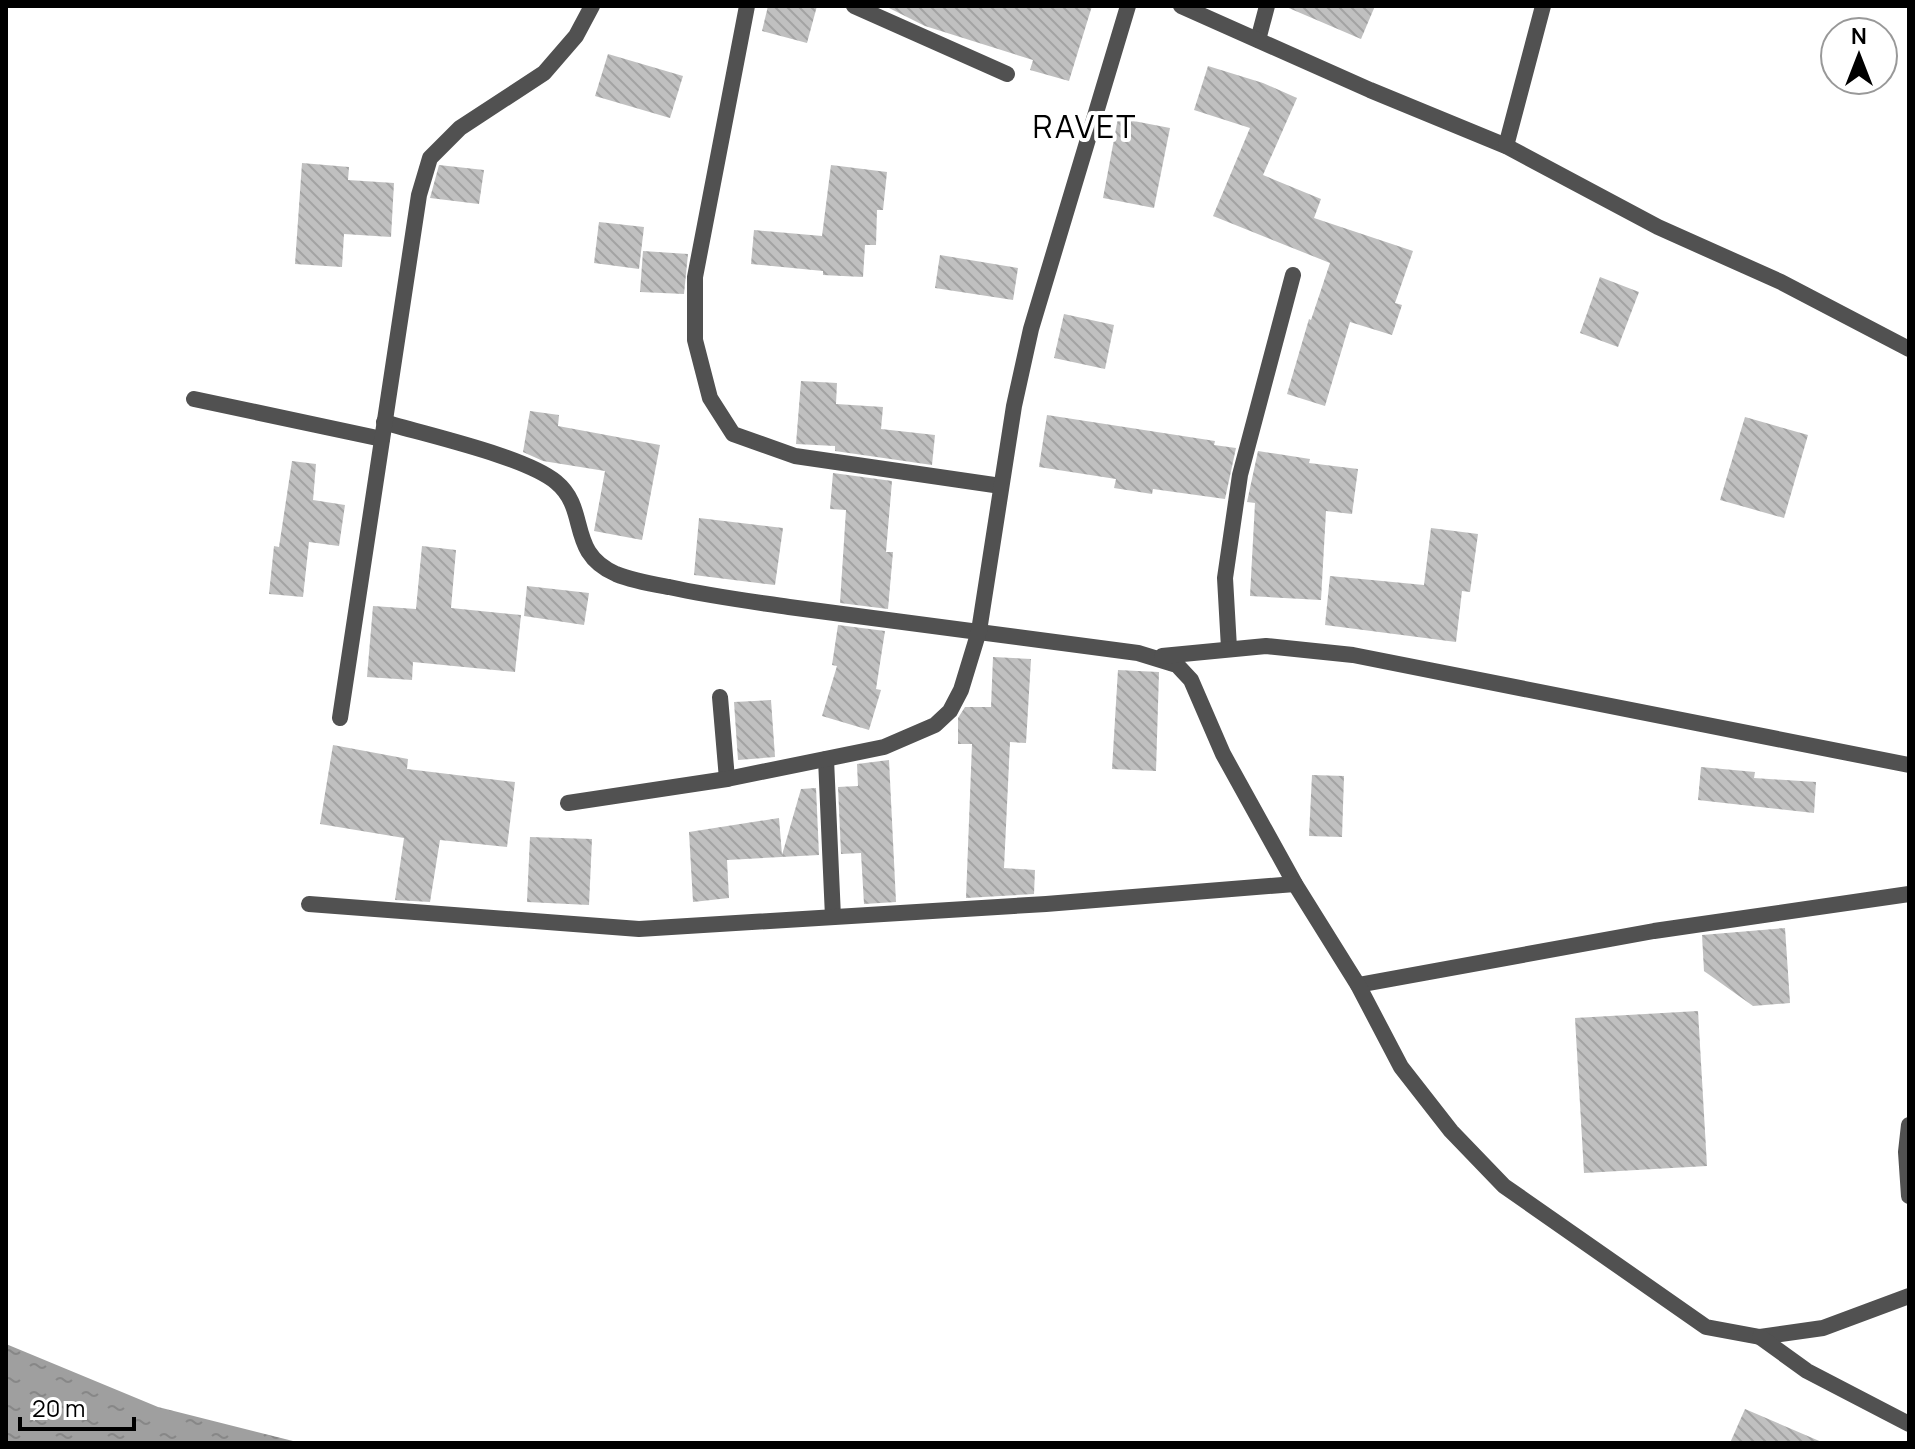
<svg xmlns="http://www.w3.org/2000/svg" width="1915" height="1449" viewBox="0 0 1915 1449" font-family="Manrope,sans-serif">
<defs>
<pattern id="water-ripples" width="26" height="14" patternUnits="userSpaceOnUse" patternTransform="scale(2)"><rect width="26" height="14" fill="#9f9f9f"/><path d="M2 4q2-2 4 0t4 0M15 11q2-2 4 0t4 0" fill="none" stroke="#878787"/></pattern>
<pattern id="building-back-hatch" width="6" height="6" patternUnits="userSpaceOnUse" patternTransform="scale(2)"><rect width="6" height="6" fill="#c0c0c0"/><path d="M-1 5l2 2M0 0l6 6M5-1l2 2" fill="none" stroke="#a3a3a3"/></pattern>
</defs>
<rect width="100%" height="100%" fill="#fff"/>
<path fill="url(#water-ripples)" d="M6,1344L158,1407L301,1443H6Z"/>
<g fill="url(#building-back-hatch)">
<path d="M768,6H817L807,43L762,31Z"/>
<path d="M885,6H1092L1069,81L1030,70L1033,60L925,26Z"/>
<path d="M1284,6H1375L1361,39Z"/>
<path d="M608,54L683,76L670,118L595,96Z"/>
<path d="M1208,66L1263,83L1297,98L1263,175L1321,199L1314,218L1413,251L1395,303L1402,305L1392,335L1350,322L1325,406L1287,394L1309,319L1311,320L1330,263L1213,216L1250,128L1194,110Z"/>
<path d="M1118,118L1170,128L1154,208L1103,198Z"/>
<path d="M302,163L349,167L348,180L394,183L391,237L344,234L342,267L295,264Z"/>
<path d="M439,165L484,170L479,204L430,198Z"/>
<path d="M831,165L887,172L883,210H877L876,245H865L863,277L823,275V271L751,264L754,230L822,236Z"/>
<path d="M599,222L644,227L639,269L594,263Z"/>
<path d="M643,251L688,254L684,294L640,292Z"/>
<path d="M940,255L1018,268L1013,300L935,288Z"/>
<path d="M1600,277L1639,292L1618,347L1580,333Z"/>
<path d="M1064,314L1114,325L1105,369L1054,358Z"/>
<path d="M801,381L837,383L836,404L883,407L881,429L935,435L932,465L835,451V446L796,444Z"/>
<path d="M530,411L559,415L558,426L660,445L642,540L594,531L605,471L543,461L523,452Z"/>
<path d="M1047,415L1215,441L1214,445L1236,448L1225,499L1153,489L1152,494L1114,488L1116,479L1039,467Z"/>
<path d="M1745,417L1808,435L1784,518L1720,500Z"/>
<path d="M1258,451L1310,459L1309,463L1358,469L1352,514L1326,511L1321,600L1250,596L1255,503L1247,502Z"/>
<path d="M292,461L316,464L313,500L345,505L339,546L309,542L303,597L269,594L274,546L279,547Z"/>
<path d="M833,473L892,481L886,552H893L888,609L840,603L846,510L830,509Z"/>
<path d="M699,518L783,528L775,585L694,575Z"/>
<path d="M1431,528L1478,534L1470,592L1462,591L1456,642L1325,625L1330,576L1424,585Z"/>
<path d="M422,546L456,550L451,608L521,615L515,672L413,662L412,680L367,677L373,606L416,609Z"/>
<path d="M527,586L589,593L584,625L524,616Z"/>
<path d="M838,625L885,631L876,689L881,690L869,730L822,716L837,666L832,665Z"/>
<path d="M993,657L1031,659L1026,743L1010,742L1004,868L1035,870L1034,894L966,898L972,744H958V718L965,707H991Z"/>
<path d="M1118,670L1159,672L1156,771L1112,769Z"/>
<path d="M771,700L775,757L738,760L734,702Z"/>
<path d="M333,745L408,759L407,769L515,782L507,847L440,840L430,902L395,900L404,838L320,824Z"/>
<path d="M889,760L896,902L864,904L861,853L841,854L838,787L858,786L857,764Z"/>
<path d="M1701,767L1755,772L1754,778L1816,782L1814,813L1698,800Z"/>
<path d="M1312,775L1344,776L1342,837L1309,836Z"/>
<path d="M816,788L819,855L727,860L729,898L693,902L689,832L779,818L782,855L801,789Z"/>
<path d="M530,837L592,839L589,905L527,902Z"/>
<path d="M1785,928L1790,1003L1753,1006L1704,971L1702,935Z"/>
<path d="M1698,1011L1707,1166L1584,1173L1575,1018Z"/>
<path d="M1745,1409L1824,1443H1730Z"/>
</g>
<g fill="none" stroke-linecap="round" stroke-linejoin="round">
<g stroke="#515151" stroke-width="16">
<path d="M854,6L1007,74"/>
<path d="M1258,40L1267,6"/>
<path d="M1358,985L1654,931L1909,894"/>
<path d="M1909,1125L1906,1152L1909,1196"/>
</g>
<g stroke="#515151" stroke-width="16">
<path d="M747,6L695,277V340L710,398L733,434L795,456L1001,486"/>
<path d="M1181,6L1370,90L1506,146L1658,227L1781,282L1909,349"/>
<path d="M1506,146L1543,6"/>
<path d="M194,399L382,439"/>
<path d="M384,422C426,435 524,456 556,482C590,510 566,552 616,574C633,581 652,584 669,587C709,596 749,601 789,607C905,623 1022,637 1138,653L1177,665L1191,680L1223,754L1295,884L1358,985L1401,1067L1451,1131L1504,1186L1706,1327L1760,1337L1823,1328L1909,1296"/>
<path d="M1229,648L1225,578L1240,475L1293,275"/>
<path d="M1162,656L1266,646L1353,655L1909,765"/>
<path d="M720,697L727,779"/>
<path d="M340,718L419,195L430,158L460,128L544,73L576,36L592,6"/>
<path d="M826,759L833,917"/>
<path d="M568,803L727,779L884,747L935,725L950,711L961,690L979,631L1014,406L1031,329L1128,6"/>
<path d="M309,904L639,929L1046,904L1295,884"/>
<path d="M1760,1337L1807,1371L1909,1424"/>
</g>
</g>
<g text-anchor="middle" stroke-width="8" stroke-linejoin="round" paint-order="stroke">
<g font-size="32" letter-spacing="2" fill="#000" stroke="#fff">
<text x="1085" y="138">RAVET</text>
</g>
</g>
<rect width="1915" height="1449" fill="none" stroke="#000000" stroke-width="16"/>
<g transform="translate(1859 56)"><circle r="38" fill="#ffffff" stroke="#999999" stroke-width="2"/>
<path d="M0-6L14 30L0 20L-14 30Z" fill="#000000"/>
<text y="-12" font-size="22" font-weight="bold" text-anchor="middle" fill="#000000">N</text>
</g>
<path d="M20 1417v12h114v-12" fill="none" stroke="#000000" stroke-width="4"/>
<text x="32" y="1417" font-size="24" fill="#000000" stroke="#ffffff" stroke-width="6" paint-order="stroke">20 m</text>
</svg>
